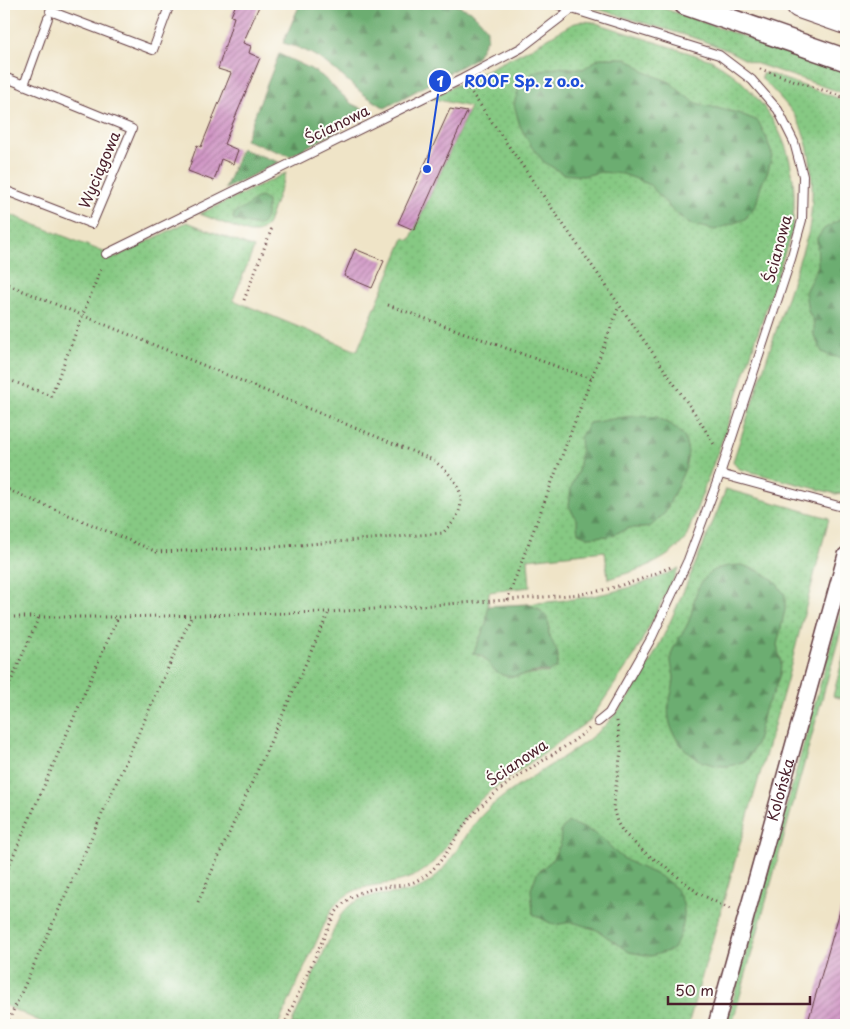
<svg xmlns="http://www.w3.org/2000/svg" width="850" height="1029" viewBox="0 0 850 1029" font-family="'Playpen Sans',sans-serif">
<defs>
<pattern id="grass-dots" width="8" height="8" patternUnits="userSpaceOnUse" patternTransform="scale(1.25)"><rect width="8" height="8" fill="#86c983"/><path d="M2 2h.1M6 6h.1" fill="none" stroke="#75ac71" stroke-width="1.8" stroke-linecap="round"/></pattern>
<pattern id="forest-firs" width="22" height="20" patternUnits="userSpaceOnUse" patternTransform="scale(1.25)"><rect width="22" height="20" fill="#6cad71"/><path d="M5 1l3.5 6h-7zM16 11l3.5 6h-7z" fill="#5b8c5d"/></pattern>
<pattern id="building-hatch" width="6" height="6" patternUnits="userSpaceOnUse" patternTransform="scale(1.25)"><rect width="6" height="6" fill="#d096c5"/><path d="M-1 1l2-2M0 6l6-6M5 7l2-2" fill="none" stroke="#ab7aa0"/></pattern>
</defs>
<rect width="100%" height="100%" fill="#fdfcf7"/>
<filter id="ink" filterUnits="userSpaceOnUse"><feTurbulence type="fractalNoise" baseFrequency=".02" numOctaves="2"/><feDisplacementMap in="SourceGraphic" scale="10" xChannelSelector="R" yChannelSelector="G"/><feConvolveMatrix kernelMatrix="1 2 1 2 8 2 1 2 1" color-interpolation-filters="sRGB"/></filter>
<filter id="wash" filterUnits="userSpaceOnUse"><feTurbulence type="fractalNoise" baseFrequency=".0096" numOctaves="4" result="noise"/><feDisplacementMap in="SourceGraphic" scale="20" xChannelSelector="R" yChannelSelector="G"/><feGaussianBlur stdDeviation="1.12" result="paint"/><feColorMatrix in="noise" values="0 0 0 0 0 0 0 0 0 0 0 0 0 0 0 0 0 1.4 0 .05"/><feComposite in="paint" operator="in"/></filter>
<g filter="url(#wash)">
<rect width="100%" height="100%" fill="#efe4c7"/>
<g fill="url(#grass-dots)" stroke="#687457">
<path d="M581,4H651L846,72V94L746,60L727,50L698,39Z"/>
<path d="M583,21L593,22L711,60C731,71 746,84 760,102C792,142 798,181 792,231L724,435L686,538C666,563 638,570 608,579L605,551L528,559L530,587L489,592L487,622L473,654C488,656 483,662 493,666C499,669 518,676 524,675C533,674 539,672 548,673L549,624L540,609L527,604C582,599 629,593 679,568L634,656L590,720L489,792C480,800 471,808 465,817C452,836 439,863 418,874C387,891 357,876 331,910L278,1025H48L4,1005V212L116,257L187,222L254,248L233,300L357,351L404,238L410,240L470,107L430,98L531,48L572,24Z"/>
<path d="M767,73L846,101V492L836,494L740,469L736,466L733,461L808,234C815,198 815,144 793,113C784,101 773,90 762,79V74Z"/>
<path d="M286,173L267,226L257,233H249L200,214Z"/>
<path d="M726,489L829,518L787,680L688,1025H291L340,916C345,910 350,904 357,901C382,889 408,900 432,880C456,860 466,828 490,807C524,778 565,760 599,731C641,694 668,627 690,576C702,547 715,519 726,489Z"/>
<path d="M846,591V612L735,1014L731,1025H726Z"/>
<path d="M846,646V700L833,696Z"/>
</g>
<g fill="url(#forest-firs)" stroke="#5b664e">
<path d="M300,4L412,6L446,4L458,6L471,11L480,20L487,29V38L476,58L385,108C375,101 364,96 356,88C330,66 317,52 283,43Z"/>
<path d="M279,54L309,68L322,76L352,104L371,113L290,156L245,140Z"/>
<path d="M600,58H625L633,62L645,72L670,82L684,95L699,104L738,113L758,121L767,139L772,155L768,171L761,185L756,205L745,219L715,230L689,224L672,210L650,185L639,180L623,174L601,172L583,176L563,174L544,162L531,146L520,126L514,104L520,84L536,71L557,67L583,69Z"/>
<path d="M241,149L279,162L225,189Z"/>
<path d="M261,197L267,201C267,233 257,226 234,220L233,217L236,211C246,211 251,199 261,197Z"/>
<path d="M846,216V358L830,356L822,352L814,336V322L808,311L805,292L818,266L817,238L824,229Z"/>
<path d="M634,416L657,417L672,425L684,436L688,452L685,469L665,513L651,526L644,528H629L610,536L588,537L578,533L577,521L569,506L571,487L578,471L581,450L580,438L589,423C605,421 619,417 634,416Z"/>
<path d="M742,565L759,571L774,580L785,595V610L777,645L781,663L780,674L773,694L764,710L757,742L747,760C741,762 735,765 729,766C700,768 674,747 669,719C666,703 674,691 674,677C673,670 670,662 671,655C675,641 686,631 690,618C694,606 694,592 702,582C712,567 725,566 742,565Z"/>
<path d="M527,604C538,608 547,613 549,625C549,628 548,631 549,634C553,648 562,650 556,668C547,673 546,671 537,672C522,674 511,681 497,672C490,668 487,660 481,655L473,654L486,624L488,606Z"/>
<path d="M568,822C577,826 586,828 594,833C606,839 614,853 626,860C639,868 655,872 667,881C692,899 686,928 672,950L651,956L629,952L597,930L572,922L554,925L533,914L531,889L537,873L552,860L560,845L561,830Z"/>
</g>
<g id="blocks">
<g fill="url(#building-hatch)">
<path d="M236,4H260L243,43L251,46L249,53L260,58L224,144L238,150L233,164L221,159L214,181L188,171L197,145L201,147L231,73L218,69L234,17L231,16Z"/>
<path d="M450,109L467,112L414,230L398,223Z"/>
<path d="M355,249L384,261L372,288L344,276Z"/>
<path d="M842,904H846V1025H807Z"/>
</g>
</g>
</g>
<g filter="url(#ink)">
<use href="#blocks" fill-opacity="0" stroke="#633d42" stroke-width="1"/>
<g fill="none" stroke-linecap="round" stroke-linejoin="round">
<defs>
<g id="service">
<path d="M53,4L50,11L153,50L170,4"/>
<path d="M556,4L719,55L752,80L778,110L794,142L803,176L802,220L791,259L720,474L688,560L652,637L609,713L598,722"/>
<path d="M4,77L24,85"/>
<path d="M4,190L92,224L132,129L24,85L48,18"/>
<path d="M106,254L462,79L521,48L573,8"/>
<path d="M720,474L846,508"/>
</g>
<g id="minor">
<path id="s1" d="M716,1025L846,555"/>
</g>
<path id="secondary" d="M685,4L846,60"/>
<path id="motorway" d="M800,4L846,20"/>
</defs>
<use href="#service" stroke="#633d42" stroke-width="10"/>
<use href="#minor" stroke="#633d42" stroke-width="18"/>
<use href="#secondary" stroke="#633d42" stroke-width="24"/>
<use href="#motorway" stroke="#633d42" stroke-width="30"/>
<g stroke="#633d42" stroke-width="3" stroke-dasharray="1 4" stroke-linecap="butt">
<path d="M760,69L846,98"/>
<path d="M469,89L698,418L715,446"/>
<path d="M4,283L433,460C452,474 470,493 456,518C453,523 447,528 443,533L262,548L157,552L4,488"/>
<path d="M244,300L272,228"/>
<path d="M388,305L591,379"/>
<path d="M4,378L51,396L102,266"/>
<path d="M507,600L619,306"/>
<path d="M4,617H118L329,612L507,600L582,594L608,589L639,580L671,567"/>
<path d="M4,697L39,617"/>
<path d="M617,721L621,751L613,807L617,822L623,832L645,853L666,867L698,893L732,910"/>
<path d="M4,877L118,617"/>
<path d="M198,902L329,612"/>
<path d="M4,1018L20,1025"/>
<path d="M9,1020L192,615"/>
<path d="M284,1025L334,915C350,892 366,889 392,886C400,886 411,884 418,880C439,869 449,848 462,829C470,817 479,807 490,798C520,771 559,754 590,728"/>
</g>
<use href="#service" stroke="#fff" stroke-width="8"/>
<use href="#minor" stroke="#fff" stroke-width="15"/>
<use href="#secondary" stroke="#fff" stroke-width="21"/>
<use href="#motorway" stroke="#fff" stroke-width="28"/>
</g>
</g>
<g text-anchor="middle" stroke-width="4" stroke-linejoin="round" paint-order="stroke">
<g font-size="15" fill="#4a1f2b" stroke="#fdfcf7">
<text transform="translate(337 125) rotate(-26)" y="5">Ścianowa</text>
<text transform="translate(100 170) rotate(-67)" y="5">Wyciągowa</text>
<text transform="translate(778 249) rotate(-75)" y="5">Ścianowa</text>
<text transform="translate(517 763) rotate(-34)" y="5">Ścianowa</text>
<text dy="5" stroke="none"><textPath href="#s1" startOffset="244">Kolońska</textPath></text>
</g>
</g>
<path fill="none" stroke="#1d4ed8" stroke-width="2" d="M427 169L440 81"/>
<g fill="#1d4ed8" stroke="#fdfcf7" stroke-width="2">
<circle cx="427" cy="169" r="5"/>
<circle cx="440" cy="81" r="12"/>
</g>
<g font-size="15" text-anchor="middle" font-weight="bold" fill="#fff">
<text x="440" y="87">1</text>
</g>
<g font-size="16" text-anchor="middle" font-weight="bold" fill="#1d4ed8" stroke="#fdfcf7" stroke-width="4" stroke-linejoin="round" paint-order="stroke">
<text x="524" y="87">ROOF Sp. z o.o.</text>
</g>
<rect width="850" height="1029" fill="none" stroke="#fdfcf7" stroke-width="20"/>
<path d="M668 996v8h142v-8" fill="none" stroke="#4a1f2b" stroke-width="2.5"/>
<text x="675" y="996" font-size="15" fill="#4a1f2b" stroke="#fdfcf7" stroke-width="4" paint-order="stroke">50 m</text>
</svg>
